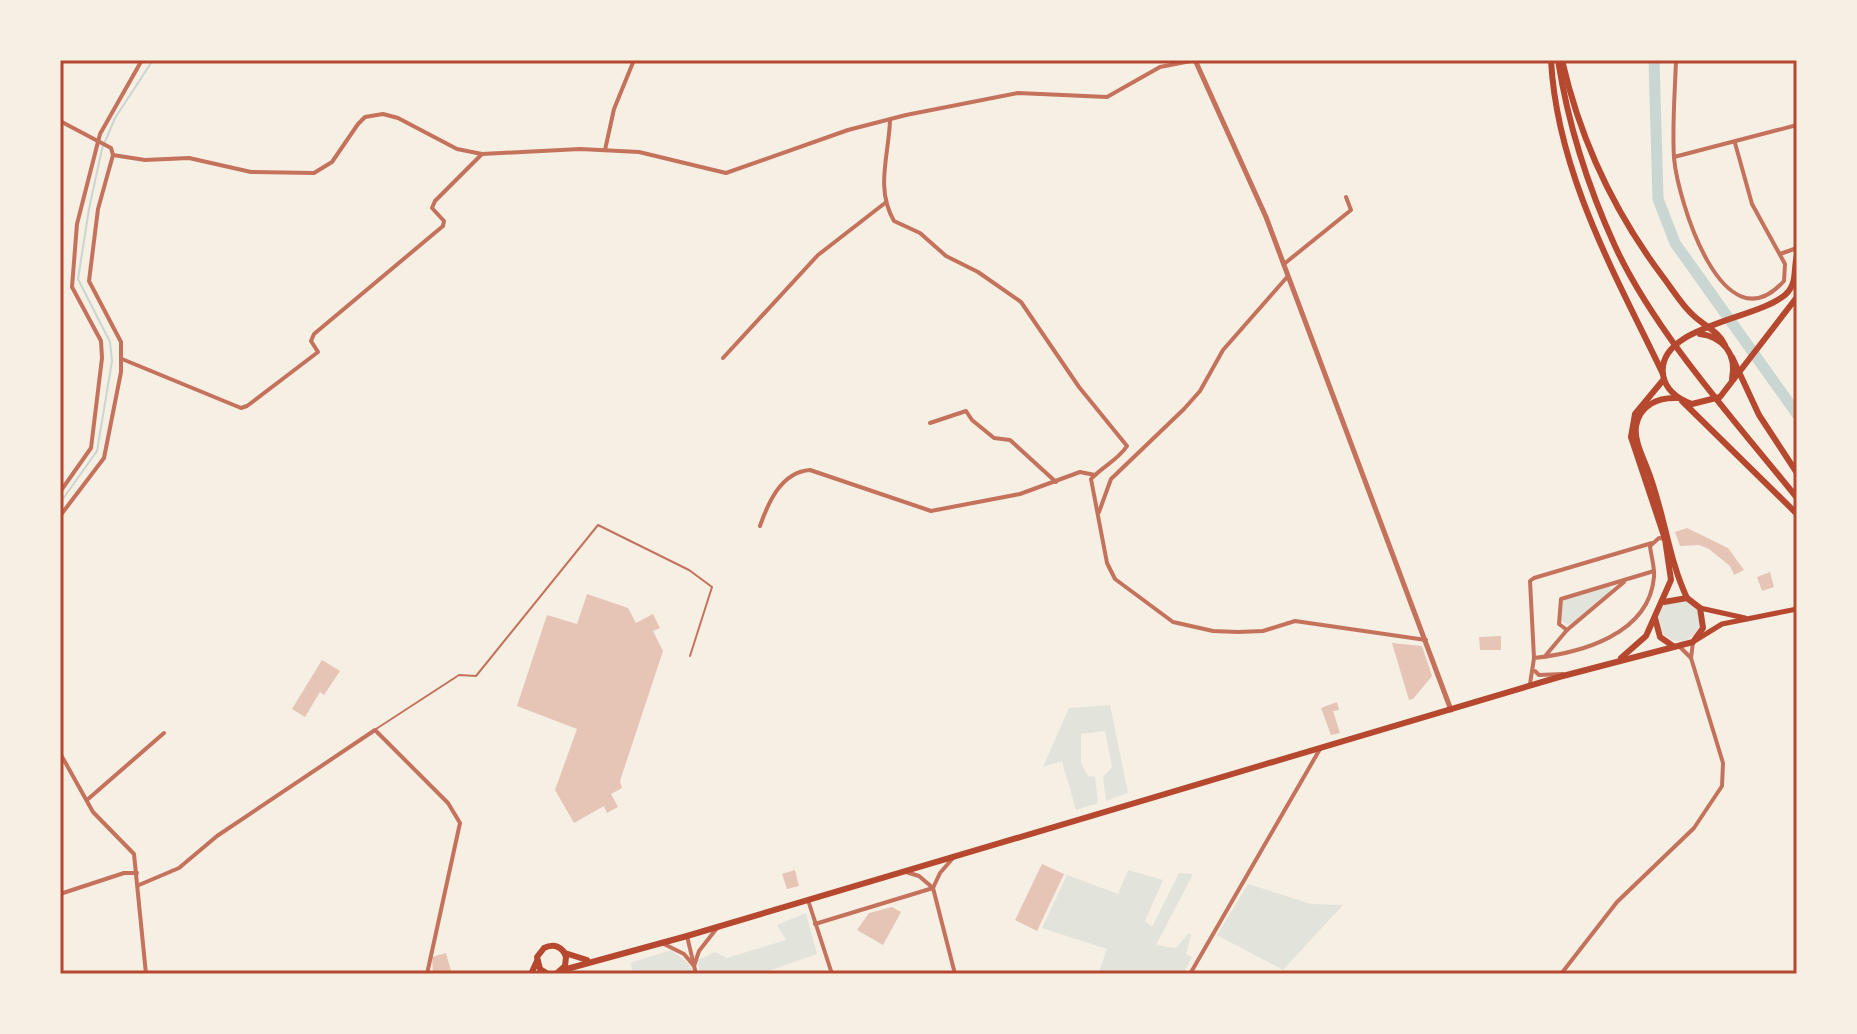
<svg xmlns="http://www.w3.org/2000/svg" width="1857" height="1034" viewBox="0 0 1857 1034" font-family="'Space Grotesk',sans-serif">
<rect width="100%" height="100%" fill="#f6efe4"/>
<g fill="#e2e4dc">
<path d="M1609,586L1612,590L1570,625L1561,621V601Z"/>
<circle cx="1679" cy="620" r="21"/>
<path d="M1110,705L1128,793L1106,801L1103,777L1112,767L1105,731L1081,734V763L1088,776L1095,777L1098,803L1076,810L1062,761L1043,767L1069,708Z"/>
<path d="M1128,870L1163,880L1145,921L1152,927L1179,873L1193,874L1156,945L1176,948L1189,933L1191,935L1186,954L1192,957L1183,974H1098L1107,949L1042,928L1067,875L1118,894Z"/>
<path d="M1248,884L1311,904L1343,905L1283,970L1217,935Z"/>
<path d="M806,913L817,954L760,974H700L698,960L715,952L727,958L786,940L777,925Z"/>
<path d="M671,950L688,963L695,974H685L682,970L671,974H634L630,963Z"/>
</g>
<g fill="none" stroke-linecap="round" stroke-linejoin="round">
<path stroke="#c9d6d2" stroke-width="2" d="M60,503L97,451L112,361L110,342L78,279L89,209L102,149L115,118L153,60"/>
<path stroke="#c9d6d2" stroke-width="11" d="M1654,60L1658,199L1675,243L1797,414"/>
</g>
<g fill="#e6c5b7">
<path d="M1687,528L1728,548L1744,570L1734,575L1730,566L1709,549L1699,545L1680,546L1675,532Z"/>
<path d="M1770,572L1774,587L1762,591L1757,577Z"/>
<path d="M587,594L628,608L636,623L653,614L660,628L653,631L663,651L620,781L622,788L611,794L618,807L607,813L604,806L574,823L555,790L577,729L517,706L547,615L577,624Z"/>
<path d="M1501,636V650H1480L1479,637Z"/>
<path d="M1392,643L1422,646L1432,676L1413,699L1409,700Z"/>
<path d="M322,660L340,671L324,695L320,692L305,717L292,709Z"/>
<path d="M1337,702L1339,710L1333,711L1340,733L1331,735L1321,708Z"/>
<path d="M1042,864L1064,874L1037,931L1015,920Z"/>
<path d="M795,870L799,886L787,889L782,874Z"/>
<path d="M892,907L901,912L883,945L857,930L869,913Z"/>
<path d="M446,953L451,971L433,974L432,957Z"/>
</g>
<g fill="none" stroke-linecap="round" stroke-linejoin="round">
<path stroke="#c5725c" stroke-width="2" d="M376,729L459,675L476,676L598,525L689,570L712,587L690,656"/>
<g stroke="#c5725c" stroke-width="4">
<path d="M1676,60C1675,92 1672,126 1674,158C1678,201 1723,349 1784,281L1785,264L1752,204L1735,143"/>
<path d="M1795,60L1797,61"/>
<path d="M890,120C889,155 875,188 894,221L920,233L946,256L978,272L1021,302L1079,387L1127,446C1118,460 1103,466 1091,479L1107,563L1115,579L1173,622L1213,631L1238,632L1263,631L1295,621L1426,640"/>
<path d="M60,121L111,148L113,155"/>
<path d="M605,150L614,109L634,60"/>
<path d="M113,155L145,160L189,158L251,172L314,173L332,162L358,124L365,117L383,114L398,118L457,149L482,154L580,149L639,152L726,173L848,130L906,115L1018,93L1107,97L1160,67L1196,60"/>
<path d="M1674,157L1797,125"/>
<path d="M1780,254L1797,248"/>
<path d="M1284,264L1351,210L1346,197"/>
<path d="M723,358L818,255L885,203"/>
<path d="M122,359L241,408L247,406L318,352L311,341L314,334L443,226L444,221L432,208L435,201L482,154"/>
<path d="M930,423L966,411L972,420L994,438L1010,440L1056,482"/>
<path d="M60,492L91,448L102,358L101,341L72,287L77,224L100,134L142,60"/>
<path d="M1099,512L1111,479L1184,409L1200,391L1223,350L1288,276"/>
<path d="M60,516L104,458L121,372V342L89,281L98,209L113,155"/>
<path d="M760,526C768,503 781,472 810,470L931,511L1020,494L1080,472L1095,475"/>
<path d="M1567,630L1559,624L1561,599L1654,571"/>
<path d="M1680,647L1691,658"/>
<path d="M1546,655L1567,630L1624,582"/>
<path d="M1534,658L1530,581L1534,578L1652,543"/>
<path d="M1535,671L1539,675L1563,674"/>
<path d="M1530,684L1534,658C1580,653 1649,635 1654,577C1655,568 1651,556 1650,546L1659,538L1665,539"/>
<path d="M60,753L93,812L134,854L146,974"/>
<path d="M87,800L164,733"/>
<path d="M906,872L919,876L933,888L955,974"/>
<path d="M139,885L179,868L217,836L375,730L448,803L460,823L427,974"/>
<path d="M933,888L940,873L953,858"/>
<path d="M60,894L124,873H137"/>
<path d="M808,900L832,974"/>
<path d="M815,924L933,888"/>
<path d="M687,936L696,974"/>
<path d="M664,944L684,954L694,966"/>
<path d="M694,966L699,951L717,928"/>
<path d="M1190,974L1320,749"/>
<path d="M1561,974L1617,902L1694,828L1722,786L1723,763L1691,658L1693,642"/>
</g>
<path stroke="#c5725c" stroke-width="5" d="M1195,60L1266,217L1451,710"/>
<g stroke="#b5482f" stroke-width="5">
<path d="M1700,608L1745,618"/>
<path d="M1696,640L1722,624L1797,609"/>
</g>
<g stroke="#b5482f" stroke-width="6">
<path d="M1797,255C1793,270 1798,283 1785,295C1755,320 1656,326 1663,375C1666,391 1678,399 1692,404L1720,397L1797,297"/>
<path d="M1700,334C1724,337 1737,355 1732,379"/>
<path d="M1678,398C1658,397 1640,405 1636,426C1634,440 1642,455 1647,468C1664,510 1668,558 1687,598"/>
<path d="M1655,618L1660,637L1673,646"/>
<path d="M1621,658L1646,636L1671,580L1665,539L1631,437L1635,414L1664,379"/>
<path d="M565,953L587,960"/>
<path d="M563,970L687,936L1559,677L1693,642L1703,628L1700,608L1687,598L1664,602"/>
<path d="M531,974L537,961"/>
<path d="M548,974L540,969L537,957L544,948C554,943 563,947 566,957L565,966L556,974"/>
</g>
<g stroke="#b5482f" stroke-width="6">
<path d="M1551,60C1557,173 1615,274 1663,374"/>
<path d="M1558,60C1568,124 1588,187 1615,246C1655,333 1737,423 1797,498"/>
<path d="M1562,60C1580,139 1614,212 1663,277C1673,290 1682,306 1694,316C1706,327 1718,331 1725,345"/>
<path d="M1732,357L1759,415L1797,473"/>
<path d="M1682,401L1797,514"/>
</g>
</g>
<rect width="1857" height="1034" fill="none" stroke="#f6efe4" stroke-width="124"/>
<rect x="62" y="62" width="1733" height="910" fill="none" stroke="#b5482f" stroke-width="3"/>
</svg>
